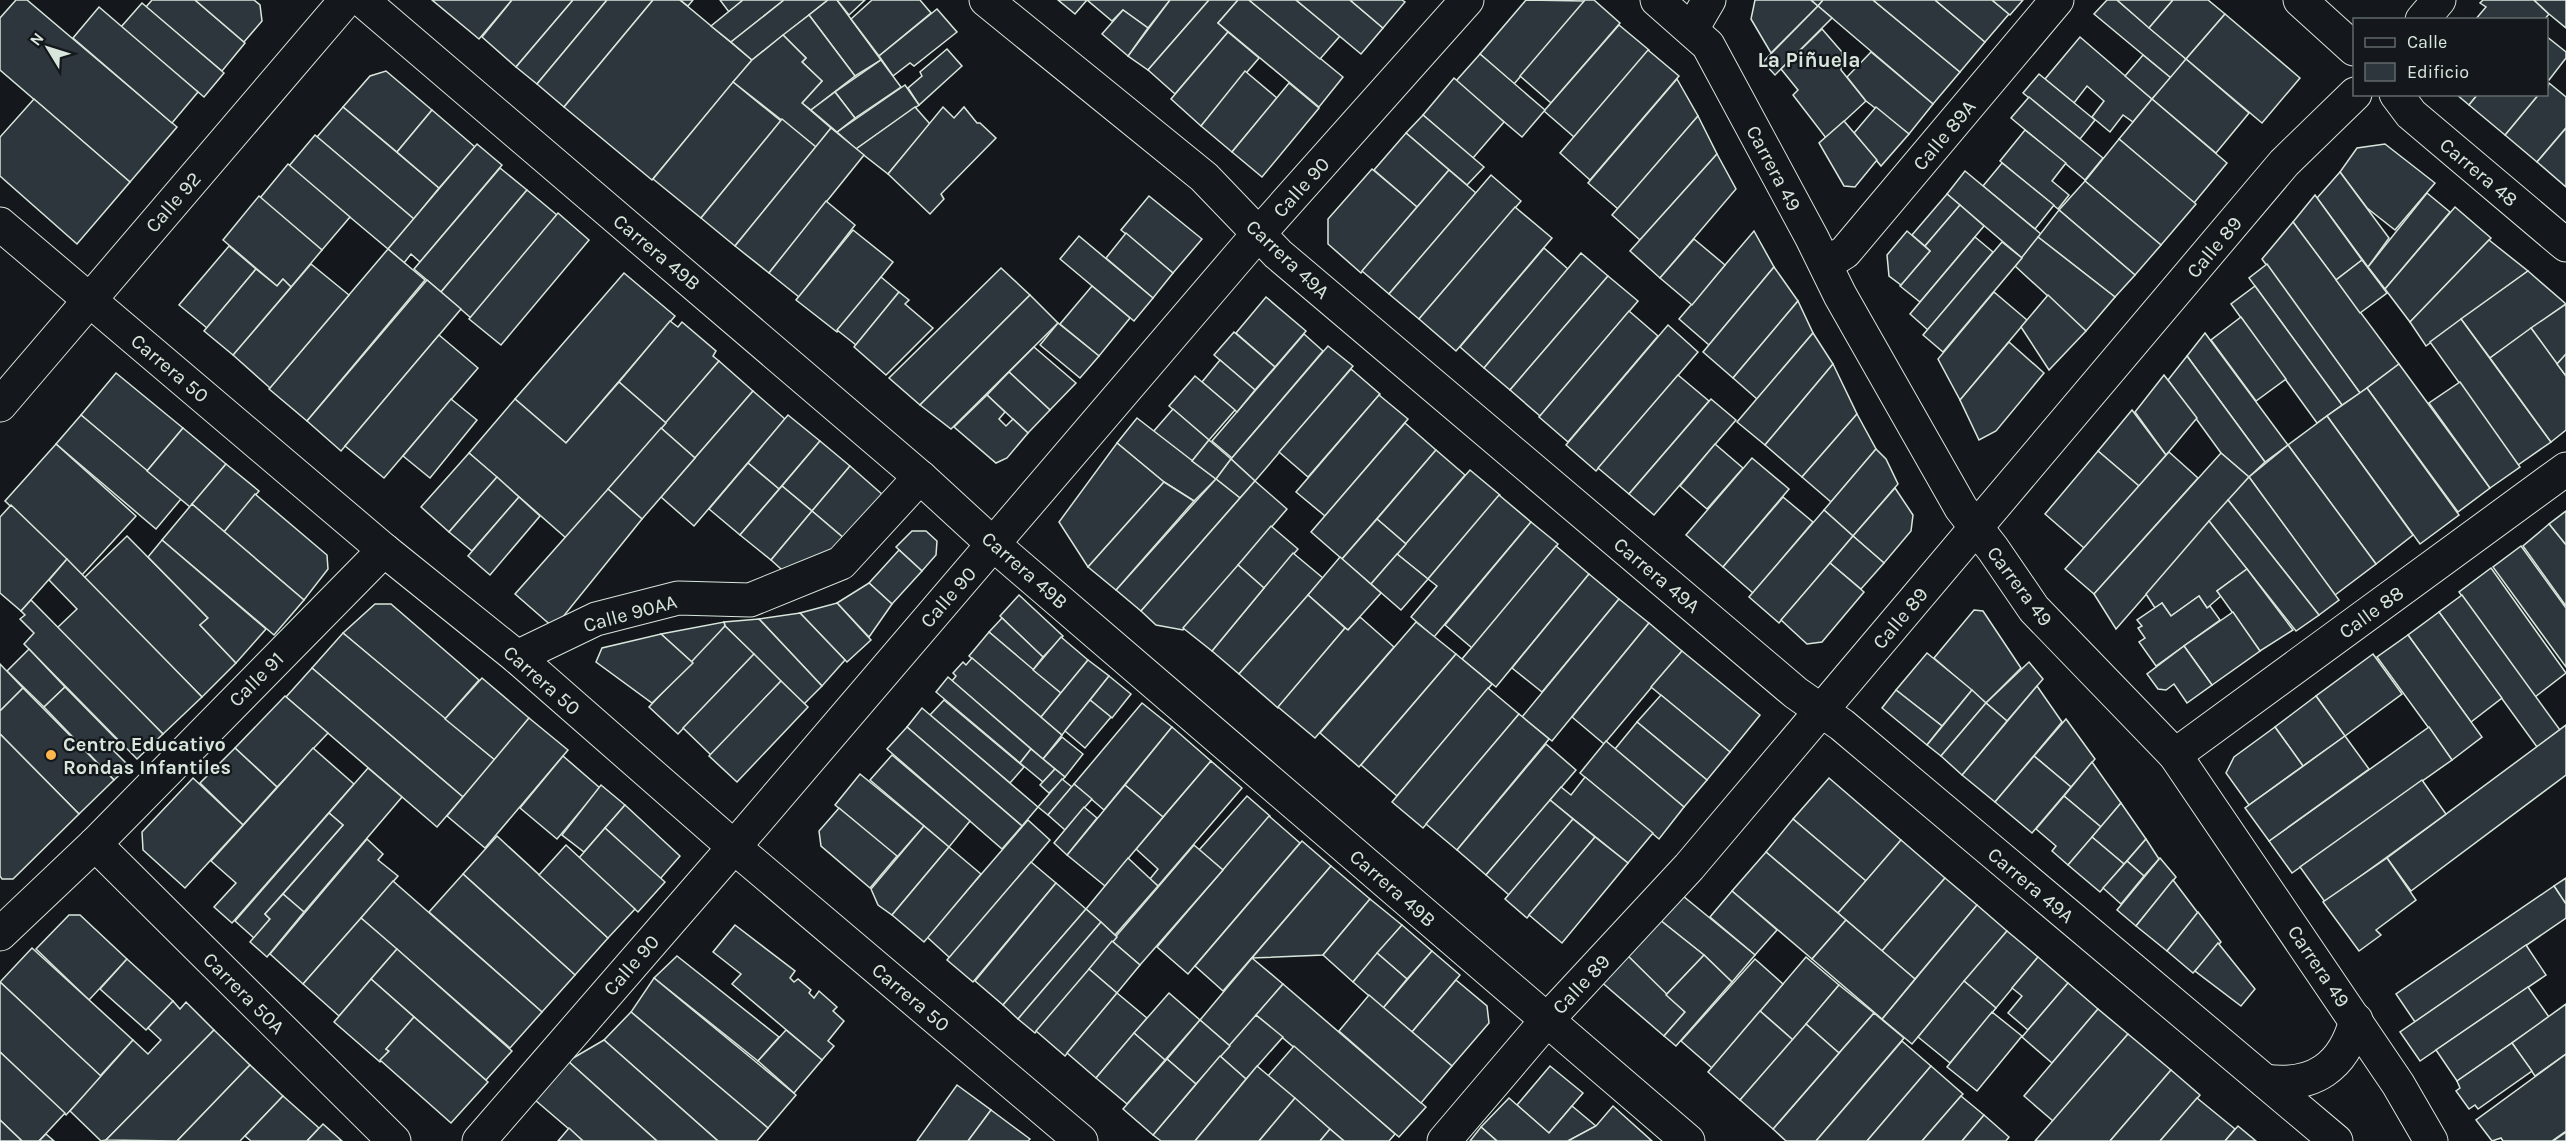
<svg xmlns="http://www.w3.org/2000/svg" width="2566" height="1141" viewBox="0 0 2566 1141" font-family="Karla,sans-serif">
<rect width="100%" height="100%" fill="#14181c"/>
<g fill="#2c363c" stroke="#d8e6dc" stroke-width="1.5">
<path d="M16,0H27L177,127L130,182L0,70V18Z"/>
<path d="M152,0H195L245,43L222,71L146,7Z"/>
<path d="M195,0H254L260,5L262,21L244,42Z"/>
<path d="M432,0H512L479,39Z"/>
<path d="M512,0H573L516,67L482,37Z"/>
<path d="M573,0H607L537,84L516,67Z"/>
<path d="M607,0H653L564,107L537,84Z"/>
<path d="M653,0H680L752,60L652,180L564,107Z"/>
<path d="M680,0H693L688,6Z"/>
<path d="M720,0H743L729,12Z"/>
<path d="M743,0H784L731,42L711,26Z"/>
<path d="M784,0H828L752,60L731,42Z"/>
<path d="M828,0H837L881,60L855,76L809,15Z"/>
<path d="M837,0H865L849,15Z"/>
<path d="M872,0H920L931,13L879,56L851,19Z"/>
<path d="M1058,0H1087L1075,14Z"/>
<path d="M1087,0H1170L1148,28L1123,10L1112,21Z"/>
<path d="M1170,0H1209L1148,70L1128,56Z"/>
<path d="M1209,0H1238L1218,23L1228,32L1175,94L1148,70Z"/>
<path d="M1238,0H1249L1343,77L1319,107L1218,23Z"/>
<path d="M1249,0H1296L1340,36L1320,59Z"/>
<path d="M1296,0H1350L1383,28L1361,54Z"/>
<path d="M1350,0H1402L1405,2L1383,28Z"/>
<path d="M1526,0L1585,1L1514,84L1480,54Z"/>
<path d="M1594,0L1620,23L1551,103L1520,76L1585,0Z"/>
<path d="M1755,0H1811L1818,6L1771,53L1751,19Z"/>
<path d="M1811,0H1823L1818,6Z"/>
<path d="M1823,0H1873L1960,72L1933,104L1818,6Z"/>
<path d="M1873,0H1935L1985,42L1960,72Z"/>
<path d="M1935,0H1992L2009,14L1985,42Z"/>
<path d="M1992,0H2023L2010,15Z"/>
<path d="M2107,0H2117L2186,59L2171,78L2094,14Z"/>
<path d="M2117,0H2173L2149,28Z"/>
<path d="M2173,0H2208L2225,14L2186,59L2149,28Z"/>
<path d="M2483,0H2534L2549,14L2544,20H2475L2486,7L2480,3Z"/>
<path d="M2534,0H2566V28L2549,14Z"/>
<path d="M142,3L224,73L204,97L121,27Z"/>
<path d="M1818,6L1832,18L1775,75L1763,62Z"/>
<path d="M99,7L198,92L172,123L73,38Z"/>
<path d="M937,9L957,32L914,66L910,63L893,76L879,56Z"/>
<path d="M1123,10L1148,28L1128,56L1102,34Z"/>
<path d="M2225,14L2300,78L2262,123L2186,59Z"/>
<path d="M809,15L855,76L811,110L802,103L822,81L802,62L806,58L783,35Z"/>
<path d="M1619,25L1649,50L1574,137L1544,111Z"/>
<path d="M1822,29L1842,52L1841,70L1866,101L1826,138L1793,95L1798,90L1781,69Z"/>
<path d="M1228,32L1259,58L1201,126L1171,99Z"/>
<path d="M783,35L806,58L802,62L822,81L802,103L831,128L816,147L733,82L752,60Z"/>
<path d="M2546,36L2566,52V58L2549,80L2546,78Z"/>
<path d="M2080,37L2152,99L2133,122L2123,115L2110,132L2092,117L2104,101L2087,86L2074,103L2045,79Z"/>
<path d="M947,49L962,66L919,105L908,88L922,76L920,72Z"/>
<path d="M1648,50L1679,76L1590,180L1560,153Z"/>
<path d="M1871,52L1933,104L1909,134L1866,101L1847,77Z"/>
<path d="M1480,54L1545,110L1522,137L1456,81Z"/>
<path d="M2143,55L2171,78L2152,99L2125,76Z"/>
<path d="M2186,59L2249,113L2216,153L2152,99Z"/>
<path d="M881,60L901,87L855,118L835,92Z"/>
<path d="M386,71L432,110L397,152L343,107L370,76Z"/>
<path d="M1245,71L1277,98L1232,152L1201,126Z"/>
<path d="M2039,74L2095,120L2080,139L2023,93Z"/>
<path d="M1454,78L1504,122L1473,158L1423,115Z"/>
<path d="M1677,79L1698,116L1618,209L1588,183Z"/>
<path d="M733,82L781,121L701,218L653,179Z"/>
<path d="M1289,83L1319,108L1262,177L1232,152Z"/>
<path d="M2549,83L2566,97V128L2537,162L2505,135L2539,94H2546Z"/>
<path d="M905,85L919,105L856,149L837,132Z"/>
<path d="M835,92L855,118L837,132L811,110Z"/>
<path d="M2456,94H2478L2469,105Z"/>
<path d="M2478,94H2539L2505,135L2469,105Z"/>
<path d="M2029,97L2103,158L2085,180L2011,118Z"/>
<path d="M34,99L130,182L77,244L0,176V137Z"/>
<path d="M2152,99L2227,163L2194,203L2119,139Z"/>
<path d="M343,107L439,188L414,219L317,137Z"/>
<path d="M915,107L930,124L888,174L856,149Z"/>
<path d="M943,107L954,118L964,107L977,123H980L996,138L941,194L944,199L930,214L888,174Z"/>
<path d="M1876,107L1909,134L1881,166L1854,133Z"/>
<path d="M432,110L475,147L439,188L397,152Z"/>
<path d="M1423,115L1484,167L1467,185L1406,133Z"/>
<path d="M1698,116L1717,154L1640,240L1612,215Z"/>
<path d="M782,119L816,147L735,246L701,218Z"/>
<path d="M1844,121L1877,160L1855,187L1844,186L1819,143Z"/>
<path d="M831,128L864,155L769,273L735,246Z"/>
<path d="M2566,128V187L2537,162Z"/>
<path d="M2025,130L2066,163L2052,181L2069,195L2058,209L2000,161Z"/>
<path d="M1406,133L1449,170L1417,207L1374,170Z"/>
<path d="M315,135L414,219L388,249L289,166Z"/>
<path d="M2119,139L2196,204L2161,245L2085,181Z"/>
<path d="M477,144L502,165L420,262L411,254L404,263L388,249Z"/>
<path d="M2385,144L2435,183L2395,230L2367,208L2340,172L2357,148Z"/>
<path d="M1717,154L1736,189L1660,278L1630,251Z"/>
<path d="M2002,163L2054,205L2035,229L1983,186Z"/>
<path d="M288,164L350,217L322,250L260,198Z"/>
<path d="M500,168L527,190L441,292L414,269Z"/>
<path d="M1372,169L1417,207L1361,273L1328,244V219Z"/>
<path d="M1449,170L1476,193L1389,294L1362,271Z"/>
<path d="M1965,171L2041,234L2022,258L1947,194Z"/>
<path d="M2340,172L2389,238L2368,267L2317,198Z"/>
<path d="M1491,175L1521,201L1419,319L1389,294Z"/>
<path d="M2085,181L2161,245L2135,275L2059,210Z"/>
<path d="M527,190L557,215L471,318L441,292Z"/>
<path d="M2427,193L2450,212L2385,289L2368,267Z"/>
<path d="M1947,194L1960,205L1925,246L1912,235Z"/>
<path d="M2315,195L2362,260L2336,280L2293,222Z"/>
<path d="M259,196L322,250L291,287L283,279L277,286L223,240Z"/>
<path d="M1149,196L1202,239L1173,273L1121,230Z"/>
<path d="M826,201L855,225L799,297L769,273Z"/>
<path d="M1960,205L1984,226L1920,302L1900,286L1930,251L1925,246Z"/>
<path d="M1515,207L1552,238L1456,351L1419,319Z"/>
<path d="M2455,207L2491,238L2410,322L2385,289Z"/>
<path d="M2059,210L2135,275L2115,297L2038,237Z"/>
<path d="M558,213L589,240L501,345L469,319Z"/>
<path d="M2293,222L2399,364L2360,393L2262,259Z"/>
<path d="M853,230L893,262L837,332L796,300Z"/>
<path d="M1754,231L1774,267L1709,345L1679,319Z"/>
<path d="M1907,231L1930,251L1901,285L1889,276L1887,255Z"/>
<path d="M1126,233L1173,273L1153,298L1106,258Z"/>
<path d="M1079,236L1153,298L1134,321L1060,259Z"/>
<path d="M1975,237L1993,252L1928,330L1910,314Z"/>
<path d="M2038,237L2115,297L2086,331L2015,266Z"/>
<path d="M1694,239L1725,265L1692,305L1660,278Z"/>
<path d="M2489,240L2528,271L2426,346L2410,322Z"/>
<path d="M2002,242L2022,258L1943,352L1923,335Z"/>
<path d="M229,246L256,269L207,328L179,305Z"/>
<path d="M1544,248L1568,269L1484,368L1460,347Z"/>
<path d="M388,249L425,280L307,421L269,389Z"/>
<path d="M1581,253L1608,276L1510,390L1484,368Z"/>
<path d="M2362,260L2387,293L2360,313L2336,280Z"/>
<path d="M311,264L349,295L270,388L233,355Z"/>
<path d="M2267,264L2360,393L2342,405L2249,278Z"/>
<path d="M1774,267L1798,301L1733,378L1703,352Z"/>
<path d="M1001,268L1030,295L920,405L889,378Z"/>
<path d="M256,269L277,286L283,279L291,287L233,355L204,331Z"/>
<path d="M2528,271L2566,304L2490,358L2461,319Z"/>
<path d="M624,273L675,316L566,443L515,399Z"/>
<path d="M1608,276L1638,301L1540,416L1510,390Z"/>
<path d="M881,277L899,292L856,345L837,330Z"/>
<path d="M427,280L461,309L341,451L307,421Z"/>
<path d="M1092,286L1130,318L1099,356L1060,324Z"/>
<path d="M2255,286L2342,405L2317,423L2231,304Z"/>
<path d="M899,292L909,300L905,304L933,328L886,375L854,347Z"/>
<path d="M1994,292L2027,320L1960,400L1938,359Z"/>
<path d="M1030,295L1058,323L951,429L920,405Z"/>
<path d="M2048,295L2086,331L2049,370L2021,327Z"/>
<path d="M1266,297L1306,331L1275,367L1236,333Z"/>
<path d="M1798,301L1813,333L1757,399L1733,378Z"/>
<path d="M2566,304V354L2557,364L2531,328Z"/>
<path d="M1629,311L1658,336L1568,442L1539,417Z"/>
<path d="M2241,317L2286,379L2256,401L2211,340Z"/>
<path d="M2461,319L2551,442L2518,465L2430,342Z"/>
<path d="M670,321L678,327L682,322L716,351L713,356L719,361L666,423L619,382Z"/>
<path d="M1058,323L1099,356L1080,378L1040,345Z"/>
<path d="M1668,325L1698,352L1596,471L1566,445Z"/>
<path d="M2531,328L2566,376V430L2551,442L2490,358Z"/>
<path d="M1234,332L1275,367L1255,390L1214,355Z"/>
<path d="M1813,333L1833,364L1765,445L1737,422Z"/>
<path d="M2205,333L2288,445L2265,462L2187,356Z"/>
<path d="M1304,334L1323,351L1232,458L1212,441Z"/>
<path d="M439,335L478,368L384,478L345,446Z"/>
<path d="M2009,342L2044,373L1996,431L1979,440L1960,400Z"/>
<path d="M1328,346L1353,366L1255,481L1231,459Z"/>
<path d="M1034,347L1076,383L1050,410L1009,372Z"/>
<path d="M2566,354V376L2557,364Z"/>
<path d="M2187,356L2265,462L2249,477L2221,453L2168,380Z"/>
<path d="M1220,360L1255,390L1237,412L1202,382Z"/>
<path d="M719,361L753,391L695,458L661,428Z"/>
<path d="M1833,364L1857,414L1802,477L1765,445Z"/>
<path d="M2399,364L2490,488L2458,512L2367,388Z"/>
<path d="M1351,369L1380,394L1308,477L1279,452Z"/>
<path d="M1009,372L1050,410L1028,433L987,395Z"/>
<path d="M116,373L183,428L147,471L81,415Z"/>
<path d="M1678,375L1709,401L1629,494L1598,468Z"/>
<path d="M2164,375L2197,418L2166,455L2135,412Z"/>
<path d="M1195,376L1235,410L1209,440L1169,406Z"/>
<path d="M619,382L666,423L566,538L469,453L515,399L566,443Z"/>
<path d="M2460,382L2520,467L2490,488L2429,403Z"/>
<path d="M2367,388L2459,515L2420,544L2327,416Z"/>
<path d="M753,391L785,419L694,526L661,497Z"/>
<path d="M987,395L1005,412L999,419L1006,426L1013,419L1028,433L1007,458L996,463L954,427Z"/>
<path d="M1379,395L1408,419L1325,516L1296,492Z"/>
<path d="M451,399L477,420L430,478L403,456Z"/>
<path d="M1711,399L1736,420L1654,515L1629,494Z"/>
<path d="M1173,409L1209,440L1192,461L1153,432Z"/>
<path d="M2132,410L2166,455L2139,486L2098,451Z"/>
<path d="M1857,414L1876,449L1831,502L1802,477Z"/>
<path d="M81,415L181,499L156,529L56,444Z"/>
<path d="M788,415L820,441L779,489L748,463Z"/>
<path d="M2327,416L2413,535L2376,564L2288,445Z"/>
<path d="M1137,418L1216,479L1194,501L1164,482L1117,443Z"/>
<path d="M1405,423L1436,450L1342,559L1311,532Z"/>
<path d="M183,428L226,464L190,507L147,471Z"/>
<path d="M661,428L695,458L642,519L608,489Z"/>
<path d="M1209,440L1231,459L1216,479L1192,461Z"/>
<path d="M820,441L850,466L812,511L782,486Z"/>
<path d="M1117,443L1164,482L1088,567L1059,522Z"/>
<path d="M56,444L136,516L82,575L5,501Z"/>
<path d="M1715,444L1743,468L1707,509L1680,486Z"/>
<path d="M2288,445L2376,564L2335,595L2249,477Z"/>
<path d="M1876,449L1886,459L1898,484L1853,536L1824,510Z"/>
<path d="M1436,450L1465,475L1406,544L1377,519Z"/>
<path d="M2098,451L2139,486L2084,548L2045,514Z"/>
<path d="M2169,452L2198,478L2094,594L2065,569Z"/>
<path d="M469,453L497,477L449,532L421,507Z"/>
<path d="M2221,453L2249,477L2116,629L2094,594Z"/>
<path d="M1752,458L1789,489L1723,567L1686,535Z"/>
<path d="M1231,459L1255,481L1240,498L1216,479Z"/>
<path d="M748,463L779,489L740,535L709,509Z"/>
<path d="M226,464L259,491L224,532L192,504Z"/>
<path d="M850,466L883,495L846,540L812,511Z"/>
<path d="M1470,470L1500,495L1428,579L1397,554Z"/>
<path d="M497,477L519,497L472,551L449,532Z"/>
<path d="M2249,477L2339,600L2319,615L2228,500Z"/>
<path d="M1216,479L1240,498L1141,611L1116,590Z"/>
<path d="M1255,481L1287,509L1183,630L1156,625L1141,611Z"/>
<path d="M1164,482L1194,501L1116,590L1088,567Z"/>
<path d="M782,486L812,511L771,560L740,535Z"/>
<path d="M1895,488L1913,515L1911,531L1884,563L1853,536Z"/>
<path d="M608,489L642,519L554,628L515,594Z"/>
<path d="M255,494L327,555L328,569L304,600L224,532Z"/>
<path d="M1499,495L1531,522L1434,637L1411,617L1437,586L1428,579Z"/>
<path d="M519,497L540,516L490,575L468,556Z"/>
<path d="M1783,497L1813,522L1753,593L1723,567Z"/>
<path d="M2228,500L2319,615L2296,631L2209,521Z"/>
<path d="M192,504L304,600L274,635L162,540Z"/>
<path d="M11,505L67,559L21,611L0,593V517Z"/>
<path d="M1824,510L1853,536L1779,623L1749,597Z"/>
<path d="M812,511L846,540L791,578L771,560Z"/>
<path d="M2566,511V545L2549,524Z"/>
<path d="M1377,519L1406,544L1371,584L1342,559Z"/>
<path d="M2209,521L2247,569L2217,591L2221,596L2207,608L2199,596L2171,616L2162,603L2155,608L2146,594Z"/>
<path d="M1531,522L1558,544L1472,648L1445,625Z"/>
<path d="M2549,524L2566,545V606L2523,546Z"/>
<path d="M1271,526L1298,549L1264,588L1238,565Z"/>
<path d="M912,531H926L937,541L936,555L922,571L896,547Z"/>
<path d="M127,536L208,618L200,625L236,663L202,697L84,578Z"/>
<path d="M1853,536L1884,563L1861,589L1830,563Z"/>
<path d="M162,540L266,629L236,663L200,625L208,618L148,557Z"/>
<path d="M1556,546L1589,574L1496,687L1462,659Z"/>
<path d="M2521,546L2566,608V667L2493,567Z"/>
<path d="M899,550L922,571L892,604L869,583Z"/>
<path d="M1293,553L1323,578L1239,674L1212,651Z"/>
<path d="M1397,554L1428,579L1401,610L1371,584Z"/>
<path d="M1340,557L1381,593L1348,630L1308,595Z"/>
<path d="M67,559L202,697L163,734L57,628L77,609L49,580Z"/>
<path d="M1830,563L1864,592L1822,642L1807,644L1781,620Z"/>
<path d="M1238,565L1264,588L1212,651L1183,628Z"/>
<path d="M2491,568L2566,673L2535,697L2459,592Z"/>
<path d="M2247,569L2293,630L2260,651L2217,591Z"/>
<path d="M1589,574L1619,599L1542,692L1512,668Z"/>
<path d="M869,583L892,604L869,637L837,603Z"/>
<path d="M1019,595L1063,636L1043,657L1000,616Z"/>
<path d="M1308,595L1345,628L1278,708L1239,674Z"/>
<path d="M2462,595L2560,730L2537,747L2439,612Z"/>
<path d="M2199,596L2207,608L2210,606L2220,620L2156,666L2139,642L2145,638L2138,628L2142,626L2137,620L2162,603L2171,616Z"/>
<path d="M1619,599L1649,623L1552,741L1522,717Z"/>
<path d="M31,600L163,734L137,759L24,644L34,633L20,619L25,615L21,611Z"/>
<path d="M837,603L871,640L847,662L800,613Z"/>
<path d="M375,604H391L479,680L445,719L343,633Z"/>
<path d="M1974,610L1983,611L2021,668L1986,703L1934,658Z"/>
<path d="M2233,612L2260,651L2212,685L2184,646Z"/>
<path d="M2439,612L2502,698L2471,722L2408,635Z"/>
<path d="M800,613L845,660L822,686L759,619Z"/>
<path d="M1360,617L1394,647L1315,738L1278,707L1345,628L1348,630Z"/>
<path d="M1002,618L1043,657L1033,670L989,632Z"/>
<path d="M759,619L822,686L804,704L725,626L724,622Z"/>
<path d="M724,622L725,626L693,663L661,634Z"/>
<path d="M1416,622L1456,654L1359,767L1320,733Z"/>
<path d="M1649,623L1682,651L1604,744L1572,717Z"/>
<path d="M725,626L754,654L678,734L649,707Z"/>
<path d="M989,632L1061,693L1041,717L969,656Z"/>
<path d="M343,633L495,760L463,797L312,668Z"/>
<path d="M661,634L693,663L652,703L596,662L602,648Z"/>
<path d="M2408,635L2482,737L2452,760L2377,657Z"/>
<path d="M1061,637L1088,660L1061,693L1033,670Z"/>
<path d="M2184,646L2212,685L2187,703L2174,684L2166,690L2158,689L2147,674Z"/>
<path d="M29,649L65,687L44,707L7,671Z"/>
<path d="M1682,651L1760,715L1730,752L1651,687Z"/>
<path d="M1927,653L1972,690L1942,726L1896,690Z"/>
<path d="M754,654L781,681L711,755L683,728Z"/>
<path d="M1456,654L1492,684L1397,796L1361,765Z"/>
<path d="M2373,654L2402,694L2345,736L2316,696Z"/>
<path d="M972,658L1062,735L1043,759L952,681L956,676L953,673L963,662L966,665Z"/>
<path d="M1088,660L1109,676L1062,735L1041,717Z"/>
<path d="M2029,662L2043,679L2007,721L1986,703Z"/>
<path d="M0,664L23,688L0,711Z"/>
<path d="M312,668L463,797L437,827L286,697Z"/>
<path d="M1109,676L1131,694L1112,718L1090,700Z"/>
<path d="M948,677L1031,749L1020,763L936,692Z"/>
<path d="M482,678L529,718L495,760L445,719Z"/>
<path d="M781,681L808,707L737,782L709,756Z"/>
<path d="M2037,686L2062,722L1995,802L1962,775Z"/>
<path d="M65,687L121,744L114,751L129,766L114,780L44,707Z"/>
<path d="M23,688L114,780L79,814L0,734V711Z"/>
<path d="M1488,688L1519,714L1423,828L1392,802Z"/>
<path d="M1896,690L1942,726L1927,745L1882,708Z"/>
<path d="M1972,690L1986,703L1941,756L1927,745Z"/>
<path d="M1661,695L1730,752L1707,780L1637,722Z"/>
<path d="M285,696L328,733L277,787L235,748Z"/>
<path d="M2316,696L2345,736L2303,766L2275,727Z"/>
<path d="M944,700L1024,767L1010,783L930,715Z"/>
<path d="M1090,700L1111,717L1085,748L1065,731Z"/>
<path d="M1142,703L1172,727L1104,810L1074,784Z"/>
<path d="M1986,703L2007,721L1962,775L1941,756Z"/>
<path d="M922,708L1038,807L1022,826L907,727Z"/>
<path d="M1519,714L1549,739L1457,850L1426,824Z"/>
<path d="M529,718L568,750L485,848L447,816Z"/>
<path d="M2066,719L2095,759L2071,787L2034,756Z"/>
<path d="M1637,722L1707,780L1684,807L1615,749Z"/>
<path d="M2566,725V775L2411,891L2387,858Z"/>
<path d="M907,727L1022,826L1002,849L887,749Z"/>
<path d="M1172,727L1211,761L1163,817L1125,785Z"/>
<path d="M2275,727L2303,766L2249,805L2226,773L2234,757Z"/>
<path d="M2429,727L2452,760L2292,873L2269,841Z"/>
<path d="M0,734L79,814L13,879H2L0,876Z"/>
<path d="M2345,736L2369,769L2269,841L2245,808Z"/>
<path d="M1062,737L1083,754L1065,777L1043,759Z"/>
<path d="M1606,741L1684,807L1659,839L1580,773Z"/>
<path d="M1546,744L1576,770L1486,875L1457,850Z"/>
<path d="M235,748L277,787L243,825L200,783Z"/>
<path d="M313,748L354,784L232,923L214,907L236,883L211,861Z"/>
<path d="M1031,749L1055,769L1043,782L1020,763Z"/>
<path d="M892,755L970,821L949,847L870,780Z"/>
<path d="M563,756L600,788L557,839L520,808Z"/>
<path d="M2034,756L2071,787L2032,833L1995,802Z"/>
<path d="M1211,761L1242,788L1158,886L1150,879L1158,869L1136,849Z"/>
<path d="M2092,762L2121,803L2101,827L2064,796Z"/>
<path d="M368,768L402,797L304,912L283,894L343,825L329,813Z"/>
<path d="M1055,769L1065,777L1049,793L1040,785Z"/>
<path d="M860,774L924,826L897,857L835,805Z"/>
<path d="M1585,777L1653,833L1628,863L1550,800L1561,787L1571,795Z"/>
<path d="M193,778L243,825L185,888L143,850L142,832Z"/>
<path d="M1829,778L1901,840L1866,881L1793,819Z"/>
<path d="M1062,779L1072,787L1048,815L1038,807Z"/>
<path d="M2422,780L2446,814L2325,902L2300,867Z"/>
<path d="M1074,784L1092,799L1065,830L1048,815Z"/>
<path d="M601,785L625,805L584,852L562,835Z"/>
<path d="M1125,785L1163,817L1105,886L1067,855Z"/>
<path d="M1247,796L1270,816L1223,870L1199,850Z"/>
<path d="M2064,796L2101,827L2068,865L2052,851L2056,846L2036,829Z"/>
<path d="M1550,800L1573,819L1509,895L1486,875Z"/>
<path d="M2121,803L2146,839L2124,864L2092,837Z"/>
<path d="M625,805L680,856L660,879L605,828Z"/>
<path d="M1084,807L1097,818L1067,855L1054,843Z"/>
<path d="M839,808L897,856L870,888L821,846L819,831Z"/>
<path d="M329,813L343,825L265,914L270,919L254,938L235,921Z"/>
<path d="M1269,816L1300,843L1188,974L1157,947Z"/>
<path d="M1573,819L1595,837L1527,918L1505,899Z"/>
<path d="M1793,819L1866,881L1838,913L1766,852Z"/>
<path d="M1028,820L1050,840L950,958L927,937Z"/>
<path d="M924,826L949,847L892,915L878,905L871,889Z"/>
<path d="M605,828L665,882L638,912L579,858Z"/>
<path d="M497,836L608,938L575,975L463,874Z"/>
<path d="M1595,837L1628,863L1562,943L1529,915Z"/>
<path d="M2092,837L2124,864L2100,892L2068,865Z"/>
<path d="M367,839L383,854L378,860L398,876L303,984L270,954Z"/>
<path d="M2146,839L2159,859L2144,876L2127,861Z"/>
<path d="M1901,840L1945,878L1882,951L1838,913Z"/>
<path d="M1302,841L1331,866L1223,991L1195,966Z"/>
<path d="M566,845L635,909L608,938L539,875Z"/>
<path d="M1194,845L1223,870L1140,965L1112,941Z"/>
<path d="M949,847L981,874L924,942L892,915Z"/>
<path d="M1766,852L1846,920L1812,959L1732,891Z"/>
<path d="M1128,858L1158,886L1115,935L1086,909Z"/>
<path d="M2160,858L2176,877L2136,926L2117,910Z"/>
<path d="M2387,858L2416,900L2376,930L2381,935L2359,951L2323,902Z"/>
<path d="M2127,861L2144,876L2121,904L2103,888Z"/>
<path d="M1031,862L1056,883L973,982L947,960Z"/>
<path d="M1331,866L1370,899L1323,955L1252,958Z"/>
<path d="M463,874L575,975L542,1012L429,912Z"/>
<path d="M1945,878L1977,905L1915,979L1882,951Z"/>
<path d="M2566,878V904L2554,886Z"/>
<path d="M2173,880L2198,913L2167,951L2136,926Z"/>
<path d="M393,881L542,1012L510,1048L361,918Z"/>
<path d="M1056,883L1086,909L1003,1005L975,981Z"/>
<path d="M2554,886L2566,904V918L2415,1022L2396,994Z"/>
<path d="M1732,891L1777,930L1755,955L1710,917Z"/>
<path d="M283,894L304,912L267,957L250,942L270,919L265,914Z"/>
<path d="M1683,896L1755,955L1732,982L1704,955L1660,920Z"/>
<path d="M1370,899L1402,925L1353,982L1323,955Z"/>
<path d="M1977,905L2007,931L1912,1044L1882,1019Z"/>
<path d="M1086,909L1101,922L1018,1019L1003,1005Z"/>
<path d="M2198,912L2221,942L2193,973L2167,951Z"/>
<path d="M69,915H80L127,959L89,1000L36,949Z"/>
<path d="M361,918L397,949L339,1016L303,984Z"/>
<path d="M1660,920L1704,955L1666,995L1624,952Z"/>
<path d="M1846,920L1915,979L1882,1019L1812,959Z"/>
<path d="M1101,922L1117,937L1035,1033L1018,1019Z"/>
<path d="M735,925L795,971L790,978L794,982L798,979L811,990L809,993L814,998L819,991L837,1007L833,1011L844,1021L828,1041L834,1046L822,1060L732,984L741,974L713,952Z"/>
<path d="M1402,925L1432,951L1407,979L1377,953Z"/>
<path d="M2007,931L2038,957L1996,1008L1964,981Z"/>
<path d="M1112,941L1140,965L1117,993L1089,969Z"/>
<path d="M2218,943L2255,989L2241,1006L2195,971Z"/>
<path d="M2526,945L2546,975L2420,1061L2400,1032Z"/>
<path d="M32,948L133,1040L100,1076L0,982Z"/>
<path d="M397,949L512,1051L486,1080L371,979Z"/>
<path d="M1432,951L1460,975L1412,1032L1383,1008Z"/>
<path d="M1624,952L1685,1012L1664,1036L1599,980Z"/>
<path d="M1377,953L1407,979L1383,1008L1353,982Z"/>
<path d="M1704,955L1732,982L1676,1046L1664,1036L1685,1012L1666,995Z"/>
<path d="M677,956L779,1037L758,1061L654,978Z"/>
<path d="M1806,957L1839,985L1793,1040L1760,1011Z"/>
<path d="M2038,957L2068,983L2028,1030L2008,1013L2022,996L2012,988Z"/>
<path d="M1252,958L1283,984L1230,1046L1200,1020Z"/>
<path d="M127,959L173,1001L146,1030L100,989Z"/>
<path d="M1755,959L1783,984L1712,1068L1681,1041Z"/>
<path d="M1089,969L1117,993L1065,1056L1036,1031Z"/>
<path d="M654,978L796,1095L768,1128L631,1012Z"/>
<path d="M371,979L414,1017L386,1049L389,1051L380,1062L334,1022Z"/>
<path d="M1456,980L1487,1006L1489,1023L1452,1066L1412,1032Z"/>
<path d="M1964,981L1996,1008L1950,1063L1918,1037Z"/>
<path d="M0,982L102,1077L66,1115L0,1052Z"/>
<path d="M2068,983L2098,1009L2052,1063L2022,1037Z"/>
<path d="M1283,984L1426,1107L1399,1137L1256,1015Z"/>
<path d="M1839,985L1874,1013L1839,1053L1806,1024Z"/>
<path d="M2528,987L2549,1017L2457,1081L2436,1050Z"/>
<path d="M1117,993L1147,1018L1096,1078L1067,1053Z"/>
<path d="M1169,993L1200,1020L1165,1060L1134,1033Z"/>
<path d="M1369,995L1452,1066L1421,1103L1339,1031Z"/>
<path d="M173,1001L180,1009L186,1002L214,1030L106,1140L101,1141L70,1111L133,1040L148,1054L161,1040L148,1028Z"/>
<path d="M2566,1004V1054L2535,1076L2512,1043Z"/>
<path d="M2098,1009L2128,1034L2053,1121L2024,1096Z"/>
<path d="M1760,1011L1793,1040L1740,1100L1708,1072Z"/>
<path d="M631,1012L768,1128L757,1141H718L604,1040Z"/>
<path d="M1992,1012L2022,1036L1977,1091L1947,1067Z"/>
<path d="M1874,1013L1904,1038L1816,1141H1786L1773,1129Z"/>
<path d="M1256,1015L1283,1037L1246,1079L1220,1056Z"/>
<path d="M414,1017L488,1082L451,1123L380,1060L389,1051L386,1049Z"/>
<path d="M1200,1020L1230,1046L1196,1084L1167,1059Z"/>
<path d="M1806,1024L1839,1053L1773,1129L1740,1100Z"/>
<path d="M214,1030L250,1065L177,1141L106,1140Z"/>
<path d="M786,1030L822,1060L794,1093L758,1061Z"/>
<path d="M1134,1033L1165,1060L1127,1104L1096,1078Z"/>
<path d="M2128,1034L2171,1070L2110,1141H2035Z"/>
<path d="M604,1040L718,1141H657L568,1061Z"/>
<path d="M1902,1041L1931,1066L1867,1141H1816Z"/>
<path d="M2512,1043L2532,1071L2478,1109L2475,1105L2469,1109L2456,1091L2460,1088L2457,1081Z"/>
<path d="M1294,1046L1395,1134L1389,1141H1344L1268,1076Z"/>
<path d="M0,1052L65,1113L39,1141H22L0,1120Z"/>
<path d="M2566,1054V1131L2552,1141H2503L2501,1138L2492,1141L2476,1120Z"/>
<path d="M1220,1056L1246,1079L1195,1141H1161L1153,1135Z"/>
<path d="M1167,1059L1196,1084L1153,1135L1123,1109Z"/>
<path d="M568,1061L657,1141H583L535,1100Z"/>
<path d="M250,1065L283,1096L240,1141H177Z"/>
<path d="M1257,1066L1295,1098L1259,1141H1195Z"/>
<path d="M1550,1066L1583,1093L1549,1133L1517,1105Z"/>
<path d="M1931,1066L1963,1094L1961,1096L1922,1141H1867Z"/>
<path d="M2171,1070L2200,1095L2160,1141H2110Z"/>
<path d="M957,1085L991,1110L968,1141H917Z"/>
<path d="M283,1096L319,1128L307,1141H251L245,1136Z"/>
<path d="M1961,1096L1984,1115L1962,1141H1922Z"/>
<path d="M1295,1098L1330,1129L1320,1141H1259Z"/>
<path d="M1509,1098L1549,1133L1572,1106L1596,1126L1568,1141H1497L1481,1127Z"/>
<path d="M2197,1098L2235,1129L2225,1141H2160Z"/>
<path d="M1613,1106L1652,1141H1568L1596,1126Z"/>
<path d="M991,1110L1030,1139L1028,1141H968Z"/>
<path d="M1984,1115L2009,1137L2006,1141H1962Z"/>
<path d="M0,1120L22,1141H0Z"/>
<path d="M323,1124L342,1141H307Z"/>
<path d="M2238,1126L2256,1141H2225Z"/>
<path d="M1481,1127L1497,1141H1470Z"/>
<path d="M569,1128L583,1141H558Z"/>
<path d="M1330,1129L1344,1141H1320Z"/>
<path d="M2566,1132V1141H2553Z"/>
<path d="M46,1134L54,1141H39Z"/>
</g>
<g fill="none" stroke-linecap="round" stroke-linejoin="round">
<defs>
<g id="minor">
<path d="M362,0L920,477L993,544L1688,1141"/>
<path d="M2300,0L2354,49"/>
<path d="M2422,20L2439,0"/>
<path d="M1692,29L1709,0"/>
<path d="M2396,94L2411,114L2566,245"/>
<path d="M0,224L384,550L517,657L734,847L1081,1141"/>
<path d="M1826,264L1845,252L2057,0"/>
<path d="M517,657L596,619L678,598L750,600L841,563L920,477"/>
<path d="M2175,755L2566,469"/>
<path d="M95,844L394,1141"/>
<path d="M0,934L95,844L384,550"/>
<path d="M479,1141L734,847L1247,247L1467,0"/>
<path d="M1444,1141L1547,1020L1689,867L2284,163L2355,94"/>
</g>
<g id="tertiary">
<path d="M986,0L1204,177L1278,254L1796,693L1842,725L2336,1141"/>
<path d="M1657,0L1708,45L1812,238L1840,295L1961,508L1993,549L2034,609L2175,755L2398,1084L2431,1141"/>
<path d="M0,405L346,0"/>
<path d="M2265,1081C2313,1088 2344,1067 2356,1020"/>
</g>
</defs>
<use href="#minor" stroke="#d8e6dc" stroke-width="35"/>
<use href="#tertiary" stroke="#d8e6dc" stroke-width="35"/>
<use href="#minor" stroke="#14181c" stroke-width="33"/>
<use href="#tertiary" stroke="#14181c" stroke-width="33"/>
</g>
<circle fill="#ffb74d" stroke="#14181c" stroke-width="2" cx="51" cy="755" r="6"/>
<g text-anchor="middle" stroke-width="4.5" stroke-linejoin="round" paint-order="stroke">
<g font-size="20" fill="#d8e6dc" stroke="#14181c">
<text transform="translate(1944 135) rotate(-50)" y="7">Calle 89A</text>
<text transform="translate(1774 168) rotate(62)" y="7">Carrera 49</text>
<text transform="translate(2479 172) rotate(40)" y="7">Carrera 48</text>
<text transform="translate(1301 187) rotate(-48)" y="7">Calle 90</text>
<text transform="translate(173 202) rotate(-49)" y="7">Calle 92</text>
<text transform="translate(2214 247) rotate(-50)" y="7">Calle 89</text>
<text transform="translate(657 252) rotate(40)" y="7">Carrera 49B</text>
<text transform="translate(1288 259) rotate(43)" y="7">Carrera 49A</text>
<text transform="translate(170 368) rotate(40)" y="7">Carrera 50</text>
<text transform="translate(1025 570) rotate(41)" y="7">Carrera 49B</text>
<text transform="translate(1657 575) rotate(40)" y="7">Carrera 49A</text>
<text transform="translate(2020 586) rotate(53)" y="7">Carrera 49</text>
<text transform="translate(948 597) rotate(-49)" y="7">Calle 90</text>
<text transform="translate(2371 612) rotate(-36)" y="7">Calle 88</text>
<text transform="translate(630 613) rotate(-15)" y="7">Calle 90AA</text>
<text transform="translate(1900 618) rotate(-50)" y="7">Calle 89</text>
<text transform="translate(256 679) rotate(-45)" y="7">Calle 91</text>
<text transform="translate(542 680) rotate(41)" y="7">Carrera 50</text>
<text transform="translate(2031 885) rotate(40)" y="7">Carrera 49A</text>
<text transform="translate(1393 888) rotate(41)" y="7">Carrera 49B</text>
<text transform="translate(631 965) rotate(-49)" y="7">Calle 90</text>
<text transform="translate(2319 966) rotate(56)" y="7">Carrera 49</text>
<text transform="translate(1581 984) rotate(-47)" y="7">Calle 89</text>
<text transform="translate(244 993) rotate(45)" y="7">Carrera 50A</text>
<text transform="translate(911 997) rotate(40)" y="7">Carrera 50</text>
</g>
<g font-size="20" font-weight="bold" fill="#d8e6dc" stroke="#14181c" text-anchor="start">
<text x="63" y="751">Centro Educativo<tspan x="63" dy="23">Rondas Infantiles</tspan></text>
</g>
<g font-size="21" font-weight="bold" fill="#d8e6dc" stroke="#14181c">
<text x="1809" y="67">La Piñuela</text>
</g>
</g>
<rect x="2353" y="18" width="195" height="78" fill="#14181c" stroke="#626a69" stroke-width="1.5"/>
<rect x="2365" y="38" width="30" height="9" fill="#14181c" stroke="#626a69" stroke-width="1.5"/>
<text x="2407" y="48" font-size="18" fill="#d8e6dc">Calle</text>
<rect x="2365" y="63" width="30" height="18" fill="#2c363c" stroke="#626a69" stroke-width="1.5"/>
<text x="2407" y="78" font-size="18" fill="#d8e6dc">Edificio</text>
<g transform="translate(48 48) rotate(308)" stroke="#14181c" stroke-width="4.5" paint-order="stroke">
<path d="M0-4.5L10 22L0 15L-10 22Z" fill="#d8e6dc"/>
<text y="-9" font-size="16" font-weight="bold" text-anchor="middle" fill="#d8e6dc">N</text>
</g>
</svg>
